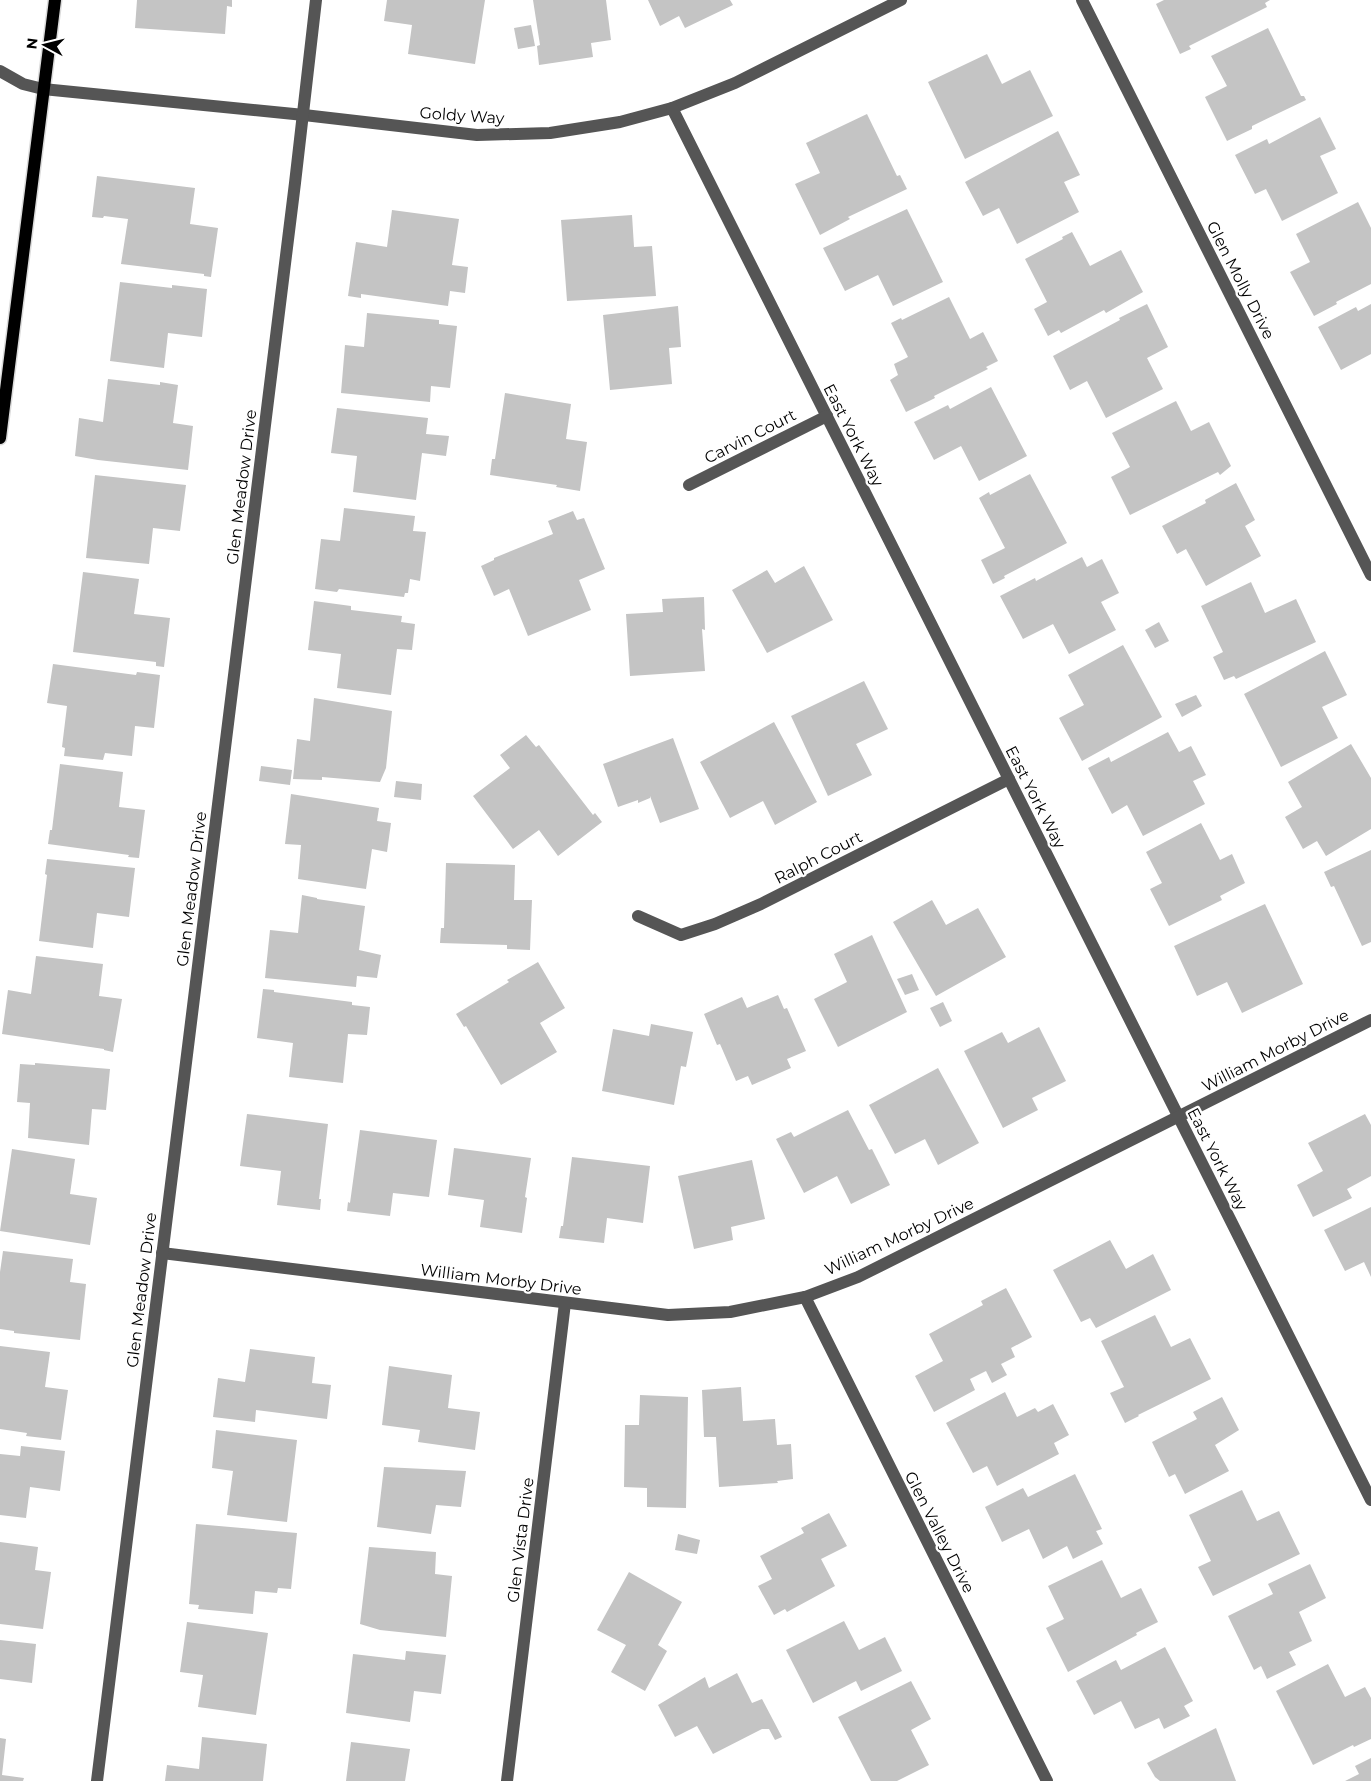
<svg xmlns="http://www.w3.org/2000/svg" width="1371" height="1781" viewBox="0 0 1371 1781" font-family="Montserrat,sans-serif">
<rect width="100%" height="100%" fill="#fff"/>
<g fill="#c4c4c4">
<path d="M137,0H232V7L227,6L225,34L135,28Z"/>
<path d="M387,0H485L475,64L408,54L412,25L384,21Z"/>
<path d="M533,0H606L611,40L591,43L593,57L539,65L537,46L540,45Z"/>
<path d="M648,0H730L733,5L685,28L679,16L660,26Z"/>
<path d="M1164,0H1270L1265,3L1267,7L1189,46L1191,49L1180,54L1156,4Z"/>
<path d="M531,25L535,46L518,49L514,28Z"/>
<path d="M1268,28L1301,96H1304L1306,100L1252,126V129L1227,141L1205,97L1227,86L1211,56Z"/>
<path d="M987,54L1002,84L1030,70L1053,116L965,159L928,82Z"/>
<path d="M867,114L897,176L900,175L907,189L848,217L850,219L820,235L795,184L820,173L806,143Z"/>
<path d="M1320,117L1336,149L1320,156L1338,193L1282,221L1266,189L1255,194L1235,155L1267,139L1269,144Z"/>
<path d="M1058,131L1080,175L1064,182L1079,212L1017,244L999,208L983,216L965,182Z"/>
<path d="M97,176L195,188L190,224L218,228L211,277L204,276V274L121,264L128,219L104,216L103,218L92,217Z"/>
<path d="M1358,202L1371,228V284L1336,302L1337,304L1314,316L1290,272L1310,262L1296,234Z"/>
<path d="M907,209L943,282L893,306L878,275L845,291L823,248Z"/>
<path d="M392,210L459,219L452,265L468,267L465,293L450,291L448,306L361,294V298L348,296L356,242L387,247Z"/>
<path d="M632,215L634,247L652,246L656,296L567,301L561,220Z"/>
<path d="M1072,232L1090,266L1121,250L1143,292L1106,313L1104,310L1061,333L1059,330L1048,336L1034,309L1047,302L1025,259L1063,239L1062,237Z"/>
<path d="M120,282L172,288V285L207,289L202,337L168,333L164,368L110,361Z"/>
<path d="M949,297L970,339L983,332L998,361L986,367L988,369L934,396L935,398L929,401L906,412L890,380L898,375L894,364L908,357L891,323L901,318L902,320Z"/>
<path d="M1147,304L1168,347L1147,358L1163,389L1106,418L1087,381L1070,390L1053,356L1120,320L1119,318Z"/>
<path d="M1371,304V354L1341,370L1318,327L1356,307L1358,311Z"/>
<path d="M678,306L681,347L669,348L672,384L610,390L603,315Z"/>
<path d="M367,313L439,320V324L457,326L450,388L431,386L430,402L341,393L345,345L364,347Z"/>
<path d="M108,379L160,385V382L178,385L173,423L193,426L188,470L98,460L75,456L79,418L103,422Z"/>
<path d="M991,387L1027,456L979,481L961,446L934,460L914,422L948,405L950,409Z"/>
<path d="M505,393L571,404L566,439L587,442L580,491L556,487L557,485L490,475L492,459H495Z"/>
<path d="M1176,401L1191,431L1209,422L1231,466L1220,475L1218,472L1130,515L1111,477L1130,467L1112,433Z"/>
<path d="M337,408L428,418L426,434L449,436L446,456L422,453L416,500L353,492L357,456L331,453Z"/>
<path d="M1030,474L1067,543L1004,576L1005,578L993,584L981,560L1005,548L979,498L989,492L990,495Z"/>
<path d="M95,475L186,485L180,531L153,528L149,564L86,558Z"/>
<path d="M1236,483L1255,520L1245,526L1261,556L1206,586L1186,549L1177,554L1162,526L1206,503L1205,500Z"/>
<path d="M344,508L415,516L413,531L426,532L420,581L410,579L408,593H405L404,597L339,589L337,592L315,589L321,539L340,541Z"/>
<path d="M573,511L577,520L584,518L605,569L579,580L591,610L528,636L509,589L494,596L481,566L494,560V558L553,534L548,521Z"/>
<path d="M1082,557L1087,567L1102,559L1119,593L1101,602L1116,630L1069,654L1053,624L1023,639L1000,596L1035,578L1036,581Z"/>
<path d="M804,566L833,620L767,653L732,590L767,570L775,583Z"/>
<path d="M83,572L139,579L134,614L170,618L164,667L156,666V662L73,652Z"/>
<path d="M1251,582L1265,613L1296,599L1316,642L1236,679L1234,676L1224,680L1213,657L1223,652L1201,606Z"/>
<path d="M704,597L705,630L702,629L705,671L630,676L626,614L663,612L662,599Z"/>
<path d="M314,601L351,606V610L402,616L401,622L415,624L412,650L397,649L391,695L337,688L341,654L308,650Z"/>
<path d="M1159,622L1169,641L1155,648L1145,630Z"/>
<path d="M1123,645L1162,717L1082,761L1059,718L1084,705L1068,675Z"/>
<path d="M1325,651L1347,695L1322,707L1338,738L1281,767L1244,694Z"/>
<path d="M53,664L136,675L137,672L160,675L154,728L135,726L132,756L105,753L103,760L64,756L65,748L62,747L67,706L47,703Z"/>
<path d="M864,681L888,729L856,744L872,775L828,796L791,716Z"/>
<path d="M1196,695L1202,706L1182,717L1175,704Z"/>
<path d="M314,698L392,711L386,768L380,782L322,777V780L293,779L297,739L310,741Z"/>
<path d="M774,722L817,802L775,825L763,801L730,818L700,762Z"/>
<path d="M1168,732L1179,752L1191,746L1206,775L1193,781L1205,804L1143,836L1127,805L1112,814L1088,768L1109,757L1111,762Z"/>
<path d="M526,735L536,747L539,745L593,815L595,813L602,822L558,856L539,830L513,849L473,796L510,768L500,755Z"/>
<path d="M673,738L699,809L660,823L650,796V798L638,803V800L618,807L603,764Z"/>
<path d="M1351,744L1371,778V829L1326,856L1317,841L1303,849L1285,817L1302,807L1288,782Z"/>
<path d="M60,764L123,772L119,807L145,810L139,858L128,857L129,855L48,844L50,830H52Z"/>
<path d="M261,766L292,770L290,785L259,781Z"/>
<path d="M396,781L422,784L421,800L394,797Z"/>
<path d="M291,794L379,808L377,821L391,823L387,852L372,849L366,889L298,879L301,845L285,844Z"/>
<path d="M1201,823L1220,860L1232,854L1245,883L1220,896L1222,900L1169,926L1150,889L1162,883L1146,852Z"/>
<path d="M1371,850V942L1362,946L1334,886L1331,887L1324,872Z"/>
<path d="M47,859L135,868L129,917L97,913L93,948L39,941L47,875L45,874Z"/>
<path d="M446,863L515,865L514,900H532L530,950L507,949V945L440,943L441,928H444Z"/>
<path d="M302,895L317,898V899L365,906L359,950L381,955L377,978L357,976L356,987L265,978L270,930L298,933Z"/>
<path d="M932,900L946,925L978,908L1006,957L936,996L893,922Z"/>
<path d="M1265,904L1303,984L1242,1013L1227,982L1197,996L1174,946Z"/>
<path d="M872,935L907,1012L838,1047L814,999L847,982L834,954Z"/>
<path d="M36,956L103,964L99,996L122,999L113,1052L104,1050V1049L2,1034L8,990L31,994Z"/>
<path d="M538,962L565,1008L540,1023L557,1052L501,1085L466,1026L464,1027L456,1014L509,982L507,980Z"/>
<path d="M912,974L919,990L905,995L897,979Z"/>
<path d="M263,989L274,990V992L352,1002V1005L370,1007L367,1035L348,1034L343,1083L289,1077L293,1043L257,1038Z"/>
<path d="M778,995L784,1009L787,1008L806,1051L787,1059L791,1068L752,1085L748,1076L736,1081L720,1044L717,1045L704,1014L742,997L747,1008Z"/>
<path d="M943,1002L952,1021L940,1027L930,1008Z"/>
<path d="M651,1024L693,1032L686,1067L681,1066L674,1105L602,1091L613,1029L649,1036Z"/>
<path d="M1039,1027L1066,1081L1032,1098L1038,1110L1003,1128L964,1051L1002,1032L1008,1043Z"/>
<path d="M35,1063L110,1069L106,1110L92,1109L89,1145L28,1138L30,1103L17,1102L20,1064L35,1065Z"/>
<path d="M938,1068L979,1143L938,1165L925,1139L895,1154L869,1105Z"/>
<path d="M848,1110L869,1150L872,1149L890,1185L851,1204L837,1176L804,1193L776,1139L791,1132L794,1137Z"/>
<path d="M247,1114L328,1124L319,1199H321L320,1210L277,1205L281,1171L240,1166Z"/>
<path d="M1365,1114L1371,1125V1176L1347,1189L1352,1198L1313,1217L1297,1185L1323,1171L1308,1143Z"/>
<path d="M360,1130L437,1140L429,1197L393,1193L390,1216L347,1211L348,1202L350,1203Z"/>
<path d="M454,1148L531,1158L525,1197L527,1198L522,1233L480,1227L484,1200L448,1195Z"/>
<path d="M12,1149L75,1159L70,1194L97,1198L90,1245L0,1231Z"/>
<path d="M572,1157L650,1166L643,1223L607,1218L604,1243L559,1238L561,1226H563Z"/>
<path d="M752,1160L765,1219L731,1227L733,1240L694,1249L678,1176Z"/>
<path d="M1371,1207V1277L1364,1262L1345,1271L1324,1230Z"/>
<path d="M1110,1240L1126,1269L1153,1254L1171,1290L1096,1328L1090,1318L1081,1322L1053,1270Z"/>
<path d="M3,1251L73,1259L70,1282L86,1284L80,1340L14,1333V1331L0,1329V1272Z"/>
<path d="M1006,1288L1032,1337L1011,1348L1015,1357L1001,1364L1007,1375L992,1383L986,1371L970,1379L975,1390L934,1412L915,1376L943,1361L929,1334L983,1305L981,1301Z"/>
<path d="M1155,1315L1171,1347L1190,1338L1211,1379L1138,1415L1139,1416L1125,1423L1110,1393L1124,1387L1101,1341Z"/>
<path d="M0,1346L50,1352L45,1387L68,1390L61,1440L26,1436L27,1433L0,1429Z"/>
<path d="M250,1349L315,1357L312,1383L331,1385L327,1419L256,1410L255,1422L213,1417L218,1378L245,1382Z"/>
<path d="M389,1366L452,1375L448,1408L480,1412L475,1450L418,1442L420,1430L382,1425Z"/>
<path d="M741,1387L743,1421L775,1419L777,1445L791,1444L793,1479L777,1481L778,1483L719,1487L716,1437H704L702,1390Z"/>
<path d="M1005,1392L1017,1417L1035,1408L1038,1412L1053,1404L1069,1435L1054,1443L1059,1454L997,1486L987,1466L973,1473L946,1423Z"/>
<path d="M640,1395L688,1397L686,1508L647,1507V1488L624,1487L625,1425H639Z"/>
<path d="M1222,1397L1239,1430L1215,1445L1229,1471L1185,1494L1175,1474L1169,1477L1152,1442L1197,1419L1193,1412Z"/>
<path d="M216,1430L297,1440L287,1522L227,1515L233,1471L212,1468Z"/>
<path d="M21,1446L65,1451L60,1491L30,1487L26,1518L0,1515V1454L20,1456Z"/>
<path d="M384,1467L466,1471L461,1507L436,1505L431,1534L377,1527Z"/>
<path d="M1075,1474L1102,1529L1096,1531L1103,1544L1073,1559L1067,1546L1043,1559L1029,1529L1002,1542L985,1507L1023,1488L1028,1497Z"/>
<path d="M1242,1490L1257,1521L1279,1511L1300,1554L1213,1596L1198,1567L1211,1561L1189,1515Z"/>
<path d="M829,1513L847,1546L821,1559L835,1586L787,1612L785,1609L774,1615L758,1586L772,1579L760,1556L804,1533L801,1528Z"/>
<path d="M196,1524L297,1533L291,1589L278,1588L277,1593L255,1591L253,1614L198,1609L199,1605L189,1604Z"/>
<path d="M678,1534L700,1540L697,1554L675,1550Z"/>
<path d="M0,1542L38,1547L35,1570L51,1572L43,1629L0,1624Z"/>
<path d="M369,1547L436,1552L435,1574L452,1576L446,1637L380,1630L360,1624Z"/>
<path d="M1102,1560L1121,1598L1141,1588L1158,1622L1136,1633L1137,1635L1068,1672L1046,1628L1064,1619L1048,1586Z"/>
<path d="M1310,1564L1326,1598L1299,1612L1312,1641L1289,1652L1296,1665L1267,1679L1261,1666L1254,1670L1228,1616L1273,1594L1268,1584Z"/>
<path d="M629,1572L682,1602L658,1645L667,1651L645,1691L611,1672L626,1645L597,1630Z"/>
<path d="M844,1621L859,1650L885,1637L902,1671L861,1691L856,1681L813,1703L786,1650Z"/>
<path d="M187,1622L268,1633L256,1715L198,1707L203,1675L180,1672Z"/>
<path d="M0,1640L36,1644L32,1683L0,1679Z"/>
<path d="M1165,1647L1193,1701L1184,1706L1190,1716L1164,1729L1159,1718L1135,1729L1121,1701L1094,1715L1076,1681L1116,1660L1121,1670Z"/>
<path d="M406,1651L446,1655L441,1694L414,1691L410,1722L346,1713L353,1654L405,1660Z"/>
<path d="M1328,1664L1345,1697L1365,1687L1371,1698V1739L1354,1747L1353,1745L1313,1765L1276,1691Z"/>
<path d="M737,1673L752,1703L762,1699L782,1737L775,1740L769,1729H762L713,1754L697,1726L675,1737L658,1705L705,1677L709,1688Z"/>
<path d="M911,1681L931,1719L911,1730L929,1765L897,1781H871L838,1717Z"/>
<path d="M1216,1728L1236,1781H1160L1155,1777L1147,1763Z"/>
<path d="M202,1737L267,1744L263,1781H165L167,1765L199,1769Z"/>
<path d="M0,1738L6,1739L2,1775L24,1778L23,1781H0Z"/>
<path d="M351,1742L410,1749L405,1781H346Z"/>
<path d="M1371,1758V1781H1345L1359,1774L1355,1766Z"/>
</g>
<g fill="none" stroke-linecap="round" stroke-linejoin="round">
<defs>
<path id="major" d="M0,438L55,0"/>
</defs>
<use href="#major" stroke="#dbdbdb" stroke-width="15"/>
<g stroke="#555" stroke-width="12">
<path d="M1082,0L1371,575"/>
<path d="M0,71L23,84L43,89L304,115L477,135L550,133L620,122L672,108L735,83L901,0"/>
<path d="M672,108L1371,1500"/>
<path d="M689,485L827,416"/>
<path d="M638,916L681,935L715,924L761,904L1009,779"/>
<path d="M162,1253L668,1315L730,1312L805,1297L858,1277L1371,1020"/>
<path d="M805,1297L1047,1781"/>
<path d="M97,1781L295,183L316,0"/>
<path d="M507,1781L565,1303"/>
</g>
<use href="#major" stroke="#000" stroke-width="12"/>
</g>
<g text-anchor="middle" stroke-width="4.5" stroke-linejoin="round" paint-order="stroke">
<g font-size="16" fill="#000" stroke="#fff">
<text transform="translate(462 115) rotate(4)" y="6">Goldy Way</text>
<text transform="translate(1241 280) rotate(63)" y="6">Glen Molly Drive</text>
<text transform="translate(854 435) rotate(63)" y="6">East York Way</text>
<text transform="translate(750 436) rotate(-27)" y="6">Carvin Court</text>
<text transform="translate(241 487) rotate(-83)" y="6">Glen Meadow Drive</text>
<text transform="translate(1036 797) rotate(63)" y="6">East York Way</text>
<text transform="translate(818 857) rotate(-27)" y="6">Ralph Court</text>
<text transform="translate(191 889) rotate(-83)" y="6">Glen Meadow Drive</text>
<text transform="translate(1275 1050) rotate(-27)" y="6">William Morby Drive</text>
<text transform="translate(1218 1159) rotate(63)" y="6">East York Way</text>
<text transform="translate(899 1236) rotate(-25)" y="6">William Morby Drive</text>
<text transform="translate(501 1279) rotate(7)" y="6">William Morby Drive</text>
<text transform="translate(141 1290) rotate(-83)" y="6">Glen Meadow Drive</text>
<text transform="translate(940 1532) rotate(63)" y="6">Glen Valley Drive</text>
<text transform="translate(520 1540) rotate(-83)" y="6">Glen Vista Drive</text>
</g>
</g>
<g transform="translate(45 45) rotate(277)" stroke="#ffffff" stroke-width="4" paint-order="stroke">
<path d="M0-4L9 19L0 12L-9 19Z" fill="#000000"/>
<text y="-8" font-size="14" font-weight="bold" text-anchor="middle" fill="#000000">N</text>
</g>
</svg>
